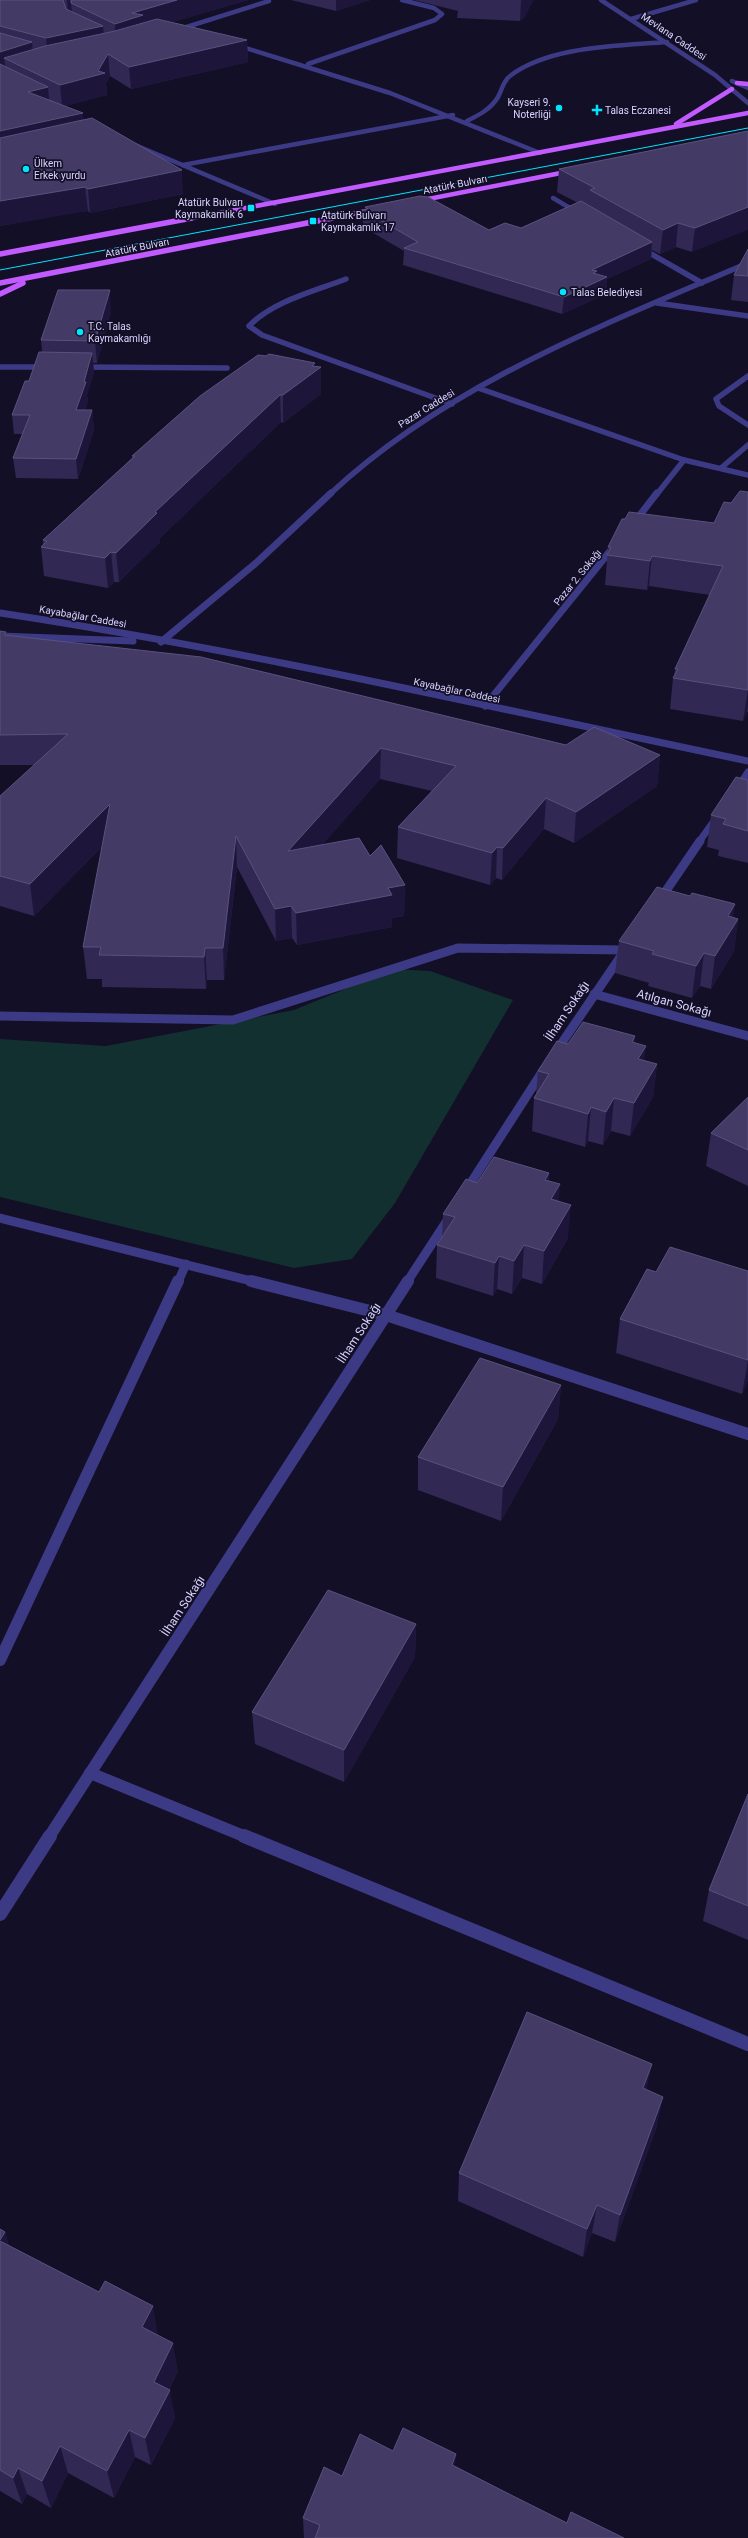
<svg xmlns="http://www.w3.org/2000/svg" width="748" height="2538" viewBox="0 0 748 2538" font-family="Roboto,sans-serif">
<rect width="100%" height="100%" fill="#130f26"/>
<path fill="#12302f" d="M394,969L430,971L513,1000L395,1203L352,1259L294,1268L0,1197V1039L106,1046L294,1010Z"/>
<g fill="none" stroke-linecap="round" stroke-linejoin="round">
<g stroke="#3d3a85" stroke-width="4.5">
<path d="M467,121C479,115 491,109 498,97C502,90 503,81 510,76C549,46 619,46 667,42"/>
<path d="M183,165L453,115"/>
</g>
<path stroke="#3d3a85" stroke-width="5.5" d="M346,279C315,291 273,301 249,326L262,335L452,404"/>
<g stroke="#3d3a85" stroke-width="4.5">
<path d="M601,0L715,75L748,103"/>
<path d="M631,19L696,0"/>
<path d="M177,30L269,1"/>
<path d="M236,45L390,93L540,153"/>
<path d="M308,64L435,20L442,14L434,8L402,0"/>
<path d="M732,81L748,88"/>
<path d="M135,145L275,204"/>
<path d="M553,198L580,214"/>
</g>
<g stroke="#3d3a85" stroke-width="5.5">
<path d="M639,247L702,283"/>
<path d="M657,303L748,316"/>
<path d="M0,367H46"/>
<path d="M80,367L227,368"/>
<path d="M748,376L716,399L719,406L748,425"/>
<path d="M478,388L684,460L748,475"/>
<path d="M721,468L748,445"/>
<path d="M330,494C448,384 601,326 748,263"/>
<path d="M657,494L684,460"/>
</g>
<g stroke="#3d3a85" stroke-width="7">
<path d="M633,524L657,493"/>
<path d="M0,613C251,651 499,709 748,761"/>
<path d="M0,636L133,641"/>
<path d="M161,642L256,563L331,493"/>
<path d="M485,706L615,545"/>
<path d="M737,789L748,772"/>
<path d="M699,842L716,818"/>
</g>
<g stroke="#3d3a85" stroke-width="9">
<path d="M659,901L700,841"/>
<path d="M594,994L748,1036"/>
<path d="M0,1016L233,1020L458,948L624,950"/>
<path d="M555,1053L625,950"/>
<path d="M465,1192L544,1069"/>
<path d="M0,1218L255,1282"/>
<path d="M178,1282L186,1264"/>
<path d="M407,1282L450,1216"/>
</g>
<g stroke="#3d3a85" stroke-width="12">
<path d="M251,1281L386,1315L748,1434"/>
<path d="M0,1660L178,1281"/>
<path d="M90,1773L246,1837"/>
<path d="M49,1837L408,1281"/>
</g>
<g stroke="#3d3a85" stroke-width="14">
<path d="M244,1836L748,2044"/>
<path d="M0,1914L50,1836"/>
</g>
<g stroke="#c25bff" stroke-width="4.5">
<path d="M737,83L748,84"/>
<path d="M676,124L732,89"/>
<path d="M418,201L571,171"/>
<path d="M187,219L748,113"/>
<path d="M327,219L377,209"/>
</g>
<g stroke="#c25bff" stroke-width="5.5">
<path d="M0,254L192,218"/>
<path d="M0,283L333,218"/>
<path d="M0,294L23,283"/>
</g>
<path stroke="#00e5ff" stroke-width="1" d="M0,270L748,128"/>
</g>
<g fill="#312854">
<path d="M0,0H248L172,22L247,40L248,62L131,89L110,76L106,83L107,95L65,106L183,194L90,213L88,211L72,213L0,226Z"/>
<path d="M291,0H370L336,11Z"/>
<path d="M414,0H533L524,18L520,21L457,18L458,11Z"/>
<path d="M748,131L692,252L676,247L660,254L652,250L651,259L607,279L606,294L562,314L403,265L404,251L363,227V210H365V207L489,230L521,228L578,203L557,192L559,169Z"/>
<path d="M748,249V302L731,300L734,275Z"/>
<path d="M111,312L97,363H93L94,372L87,395L88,401L85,410H92L94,430L78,479L16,478L13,458L23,434H14L12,415L29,381L42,352L41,340Z"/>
<path d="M266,356L315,363V366L321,394L283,423L281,422L159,539L160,542L119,582H114L108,588L44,576L41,547L43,545V540L132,458V456Z"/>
<path d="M748,492V712H747L743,721L670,709L673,678L674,676L675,669L710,595L649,586L647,590L605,585L608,547L714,523L731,503Z"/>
<path d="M0,631L7,635L566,745L660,755L657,786L574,843L544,829L502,880L496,878L490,885L397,858L398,827L432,791L380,779L322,845L370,856L405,885L404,916L392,918V927L297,945L292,938L276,941L237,867L224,980H207L206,989L102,987V979H87L83,947L102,847L34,916L0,906V796L34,765H0Z"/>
<path d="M748,780V863L718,856L719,850L707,847L711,815Z"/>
<path d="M733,917L738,919L734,951L711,989L700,986L692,998L648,986L649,983L615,973L619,941Z"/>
<path d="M635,1036V1042L644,1060L657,1064L653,1097L630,1136L611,1131L603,1145L588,1141L585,1147L532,1131L534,1098L536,1094L538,1071L568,1044Z"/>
<path d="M748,1097V1186L706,1166L711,1133Z"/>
<path d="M549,1173V1181L559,1202L568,1238L542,1284L522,1278L512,1294L497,1289L493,1296L436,1278L437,1245L442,1237L443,1214L477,1183Z"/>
<path d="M748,1271V1380L742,1394L616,1353L620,1319L656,1272Z"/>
<path d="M561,1385L558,1419L501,1521L418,1490V1457Z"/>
<path d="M416,1624L415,1657L344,1782L255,1744L252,1712Z"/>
<path d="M748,1794V1940L703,1921L709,1890Z"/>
<path d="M647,2090L657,2126L615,2242L592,2233L583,2257L458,2201L459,2173Z"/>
<path d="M0,2229L5,2232L9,2246L158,2335L178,2371L169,2390L175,2418L151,2465L135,2457L114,2498L68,2473L51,2508L27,2494L22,2504L0,2491Z"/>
<path d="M393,2451L455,2466L513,2496L567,2523L624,2538H304L303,2518L342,2476Z"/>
</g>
<g fill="#1d163a">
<path d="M67,0H109L71,3L72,12L68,14Z"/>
<path d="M177,0H248L144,31L116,45L115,24L132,13Z"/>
<path d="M336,0H370L336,11Z"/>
<path d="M522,0H533L524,18L520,21L521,1Z"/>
<path d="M103,26L105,48L48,60L46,38Z"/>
<path d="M247,40L248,62L131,89L129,67Z"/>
<path d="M32,42L34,64L4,58L6,72L0,74V52Z"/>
<path d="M108,54L110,76L106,83L107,95L62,107L60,85L98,71Z"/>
<path d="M48,87L50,110L28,92Z"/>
<path d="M83,113L85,136L0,154V131Z"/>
<path d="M182,170L183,194L90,213L88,189Z"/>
<path d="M85,187L88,211L0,226V201Z"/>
<path d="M748,207V230L692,252L695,228Z"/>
<path d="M678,223L676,247L660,254L663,230Z"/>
<path d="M652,242L651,259L607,279L606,294L562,314L564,297L592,270Z"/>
<path d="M110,290L111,312L97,363L95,341Z"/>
<path d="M92,353L94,372L87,395L88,401L78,429L76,410L84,382Z"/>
<path d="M315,363V371L321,367V394L283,423V395Z"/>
<path d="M280,395L281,422L159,539L160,542L119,582L116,553L155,512Z"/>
<path d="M92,410L94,430L78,479L76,459Z"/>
<path d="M111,552L114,582L108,588L105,558Z"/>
<path d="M652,556L649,586L647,590L650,561Z"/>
<path d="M748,689V706L747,712L743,721Z"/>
<path d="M381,748L380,779L289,883L288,851Z"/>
<path d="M660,755L657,786L574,843L576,812Z"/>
<path d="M546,798L544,829L502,880L503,848Z"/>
<path d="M110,804L113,836L34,916L30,884Z"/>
<path d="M236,836L237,867L224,980L223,948Z"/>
<path d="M497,847L496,878L490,885L492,853Z"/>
<path d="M405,885L404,916L392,918V927L297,945L296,913L388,888Z"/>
<path d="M735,904L732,930L738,919L734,951L711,989L715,956L728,916Z"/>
<path d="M291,906L292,938L276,941L275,909Z"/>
<path d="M205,948L207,980L206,989L204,957Z"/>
<path d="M704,953L700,986L692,998L696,966Z"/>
<path d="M635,1036L632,1069V1042Z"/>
<path d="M646,1046L642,1078L638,1059Z"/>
<path d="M657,1064L653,1097L630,1136L634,1103Z"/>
<path d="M614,1098L611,1131L603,1145L606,1112Z"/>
<path d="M591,1107L588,1141L585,1147L588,1114Z"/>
<path d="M549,1173L547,1207L545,1180Z"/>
<path d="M560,1184L558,1218L551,1199Z"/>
<path d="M571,1205L568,1238L542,1284L544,1251Z"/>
<path d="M524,1245L522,1278L512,1294L514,1261Z"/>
<path d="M499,1256L497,1289L493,1296L495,1263Z"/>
<path d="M748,1359V1380L742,1394L748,1360Z"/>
<path d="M561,1385L558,1419L501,1521L503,1487Z"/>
<path d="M416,1624L415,1657L344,1782V1750Z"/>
<path d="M652,2064L646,2093L643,2088Z"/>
<path d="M663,2097L657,2126L615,2242L620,2215Z"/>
<path d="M597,2205L592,2233L583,2257L587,2229Z"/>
<path d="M5,2232L13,2262L0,2242V2240Z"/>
<path d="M153,2306L158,2335L142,2327Z"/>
<path d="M173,2343L178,2371L159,2410L154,2382Z"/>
<path d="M170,2390L175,2418L151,2465L145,2438Z"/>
<path d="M129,2430L135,2457L114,2498L107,2471Z"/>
<path d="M60,2446L68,2473L51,2508L42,2481Z"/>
<path d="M456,2454L454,2481L452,2465Z"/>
<path d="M18,2468L27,2494L22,2504L13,2478Z"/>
</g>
<g fill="#433a66" stroke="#5a527e">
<path d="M0,0H63L66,9L103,26L46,38L0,26Z"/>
<path d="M71,0H177L132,13L143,15L115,24L71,3Z"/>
<path d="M157,19L247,40L129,67L108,54L98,71L105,73L60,85L4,58L45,46L115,31Z"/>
<path d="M0,33L32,42L0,52Z"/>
<path d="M0,64L48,87L28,92L83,113L0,131Z"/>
<path d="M92,118L182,170L88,189L85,187L0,201V138Z"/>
<path d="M748,131V207L695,228L678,223L663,230L590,190L595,188L559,169Z"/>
<path d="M420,196L428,197L489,230L505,223L521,228L581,201L652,242L592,270L597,271L593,273L607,277L564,297L404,248L418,242L363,210L368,209L365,207Z"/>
<path d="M748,249V276L734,275Z"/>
<path d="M58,290H110L95,341L41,340Z"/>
<path d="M39,352L92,353L84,382H86L76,410H92L76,459L13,458L30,415H12L25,381H29Z"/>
<path d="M269,354L315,363L312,366L321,367L283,395H280L155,512L157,513L116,553L111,552L105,558L41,547L47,541L43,540L135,456H132L200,396L258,355L266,356Z"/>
<path d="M740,491L748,492V690L673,678L678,669H675L723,566L652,556L650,561L607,555L611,547H608L622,519H625L629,512L714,523L724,502L731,503Z"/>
<path d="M0,631L6,632L4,635L201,657L566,745L594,727L660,755L576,812L546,798L503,848L497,847L492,853L398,827L456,766L381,748L288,851L359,838L370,856L381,845L405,885L388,888L392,895L296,913L291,906L275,909L236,836L223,948H205L204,957L99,955L101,947H83L110,804L30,884L0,876V796L68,734L0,735Z"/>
<path d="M736,777L748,780V831L723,824L726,819L711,815Z"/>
<path d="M657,887L690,896L692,893L735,904L728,916L738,919L715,956L704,953L696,966L652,954L654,951L619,941Z"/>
<path d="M583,1022L635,1036L632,1042L646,1046L638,1059L657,1064L634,1103L614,1098L606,1112L591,1107L588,1114L534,1098L549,1074L538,1071L557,1041L568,1044Z"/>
<path d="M748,1097V1150L711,1133Z"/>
<path d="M494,1157L549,1173L545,1180L560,1184L551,1199L571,1205L544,1251L524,1245L514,1261L499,1256L495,1263L437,1245L455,1217L443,1214L466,1179L477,1183Z"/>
<path d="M670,1247L748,1271V1360L620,1319L647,1269L656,1272Z"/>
<path d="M480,1358L561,1385L503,1487L418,1457Z"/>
<path d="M328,1590L416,1624L344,1750L252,1712Z"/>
<path d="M748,1794V1906L709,1890Z"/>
<path d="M527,2012L652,2064L643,2088L663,2097L620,2215L597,2205L587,2229L459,2173Z"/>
<path d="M0,2229L5,2232L0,2240Z"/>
<path d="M0,2241L99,2292L105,2281L153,2306L142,2327L173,2343L154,2382L170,2390L145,2438L129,2430L107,2471L60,2446L42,2481L18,2468L13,2478L0,2470Z"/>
<path d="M403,2428L456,2454L452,2465L513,2496L567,2523L571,2512L624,2538H315L320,2525L303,2518L324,2467L342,2476L360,2434L393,2451Z"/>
</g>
<g fill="#00e5ff" stroke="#130f26" stroke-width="1.5">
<circle cx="559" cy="108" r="4"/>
<path d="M595 104h4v4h4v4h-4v4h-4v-4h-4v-4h4z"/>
<circle cx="26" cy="169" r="4"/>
<rect x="247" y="204" width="8" height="8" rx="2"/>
<rect x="309" y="217" width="8" height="8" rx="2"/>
<circle cx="563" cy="292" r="4"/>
<circle cx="80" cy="332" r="4"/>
</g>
<g text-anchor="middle" stroke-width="3.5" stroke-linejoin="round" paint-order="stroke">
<g font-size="10" fill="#d9d4ff" stroke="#130f26">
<text transform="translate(674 36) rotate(34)" y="4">Mevlana Caddesi</text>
<text transform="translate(455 184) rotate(-11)" y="4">Atatürk Bulvarı</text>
<text transform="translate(137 247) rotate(-11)" y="4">Atatürk Bulvarı</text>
<text transform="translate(426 408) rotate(-32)" y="4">Pazar Caddesi</text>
<text transform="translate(577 577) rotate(-51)" y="4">Pazar 2. Sokağı</text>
<text transform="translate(83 616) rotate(10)" y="4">Kayabağlar Caddesi</text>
<text transform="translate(457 690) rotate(12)" y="4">Kayabağlar Caddesi</text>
</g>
<g font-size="10" fill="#d9d4ff" stroke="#130f26" text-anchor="start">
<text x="551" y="106" text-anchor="end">Kayseri 9.<tspan x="551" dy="12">Noterliği</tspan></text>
<text x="605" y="114">Talas Eczanesi</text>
<text x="34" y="167">Ülkem<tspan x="34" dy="12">Erkek yurdu</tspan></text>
<text x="243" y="206" text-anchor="end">Atatürk Bulvarı<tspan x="243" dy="12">Kaymakamlık 6</tspan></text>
<text x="321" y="219">Atatürk Bulvarı<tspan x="321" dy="12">Kaymakamlık 17</tspan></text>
<text x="571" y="296">Talas Belediyesi</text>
<text x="88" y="330">T.C. Talas<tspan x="88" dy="12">Kaymakamlığı</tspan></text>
</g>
<g font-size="12" fill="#d9d4ff" stroke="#130f26">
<text transform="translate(674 1003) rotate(15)" y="4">Atılgan Sokağı</text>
<text transform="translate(567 1011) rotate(-56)" y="4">İlham Sokağı</text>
<text transform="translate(359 1333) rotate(-57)" y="4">İlham Sokağı</text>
<text transform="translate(183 1606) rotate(-57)" y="4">İlham Sokağı</text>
</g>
</g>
</svg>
